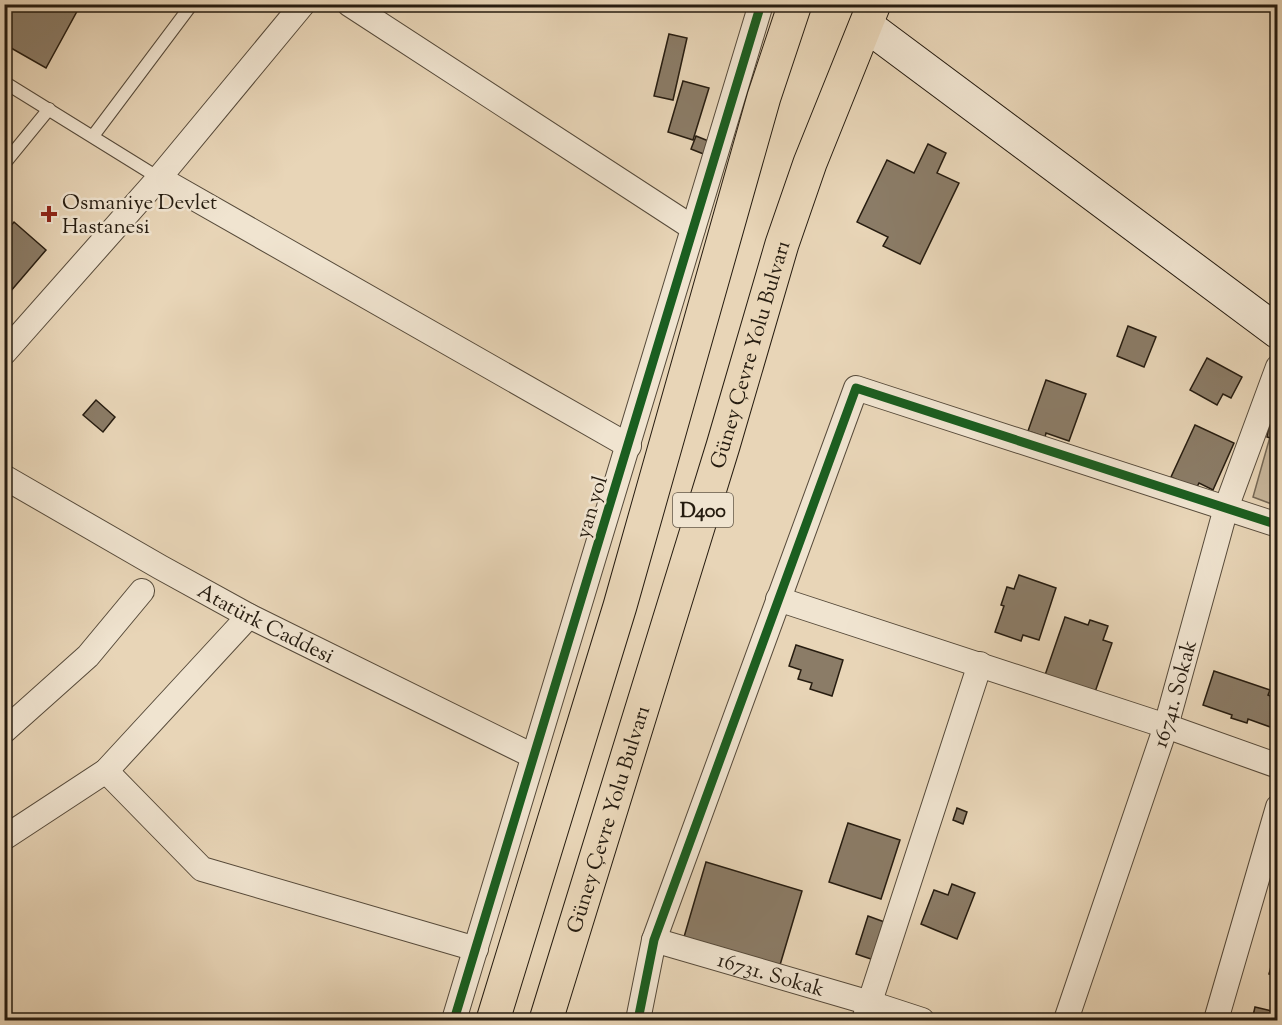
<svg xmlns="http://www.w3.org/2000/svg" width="1282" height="1025" viewBox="0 0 1282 1025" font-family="'Sorts Mill Goudy',serif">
<rect width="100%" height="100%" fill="#e8d5b7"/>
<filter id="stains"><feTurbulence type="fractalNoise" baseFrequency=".00333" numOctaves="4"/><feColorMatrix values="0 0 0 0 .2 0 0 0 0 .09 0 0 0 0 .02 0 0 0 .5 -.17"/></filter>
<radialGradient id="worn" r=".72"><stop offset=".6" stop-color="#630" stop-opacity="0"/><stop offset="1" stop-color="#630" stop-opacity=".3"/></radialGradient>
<path fill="#c7b69b" stroke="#766956" stroke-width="1.5" d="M1277,412V506L1253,497Z"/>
<g fill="#8b7c67" stroke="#261c10" stroke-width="1.5">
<path d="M4,4H81L46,68L4,44Z"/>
<path d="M669,34L687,38L673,100L654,96Z"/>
<path d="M683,81L709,88L693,140L668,132Z"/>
<path d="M696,136L716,144L711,157L691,149Z"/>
<path d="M928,144L946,153L937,173L959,183L920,264L883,246L888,237L857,222L887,160L914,173Z"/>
<path d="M14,222L46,250L4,299V234Z"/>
<path d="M1128,326L1156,337L1144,367L1117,356Z"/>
<path d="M1207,358L1242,377L1231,398L1223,394L1217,405L1190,390Z"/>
<path d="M1046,380L1086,394L1069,441L1046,433L1045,437L1028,431Z"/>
<path d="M96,400L115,417L103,432L83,415Z"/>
<path d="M1195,425L1234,443L1213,490L1199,483L1196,489L1171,477Z"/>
<path d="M1269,425L1278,427V440L1267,437Z"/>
<path d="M1019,575L1056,588L1039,640L1023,635L1021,641L995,632L1004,606L1001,605L1007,587L1014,589Z"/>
<path d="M1065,617L1088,625L1090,620L1108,626L1103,640L1112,643L1094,695L1044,678Z"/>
<path d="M796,645L843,660L832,696L810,689L812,683L798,679L801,670L789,666Z"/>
<path d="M1214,671L1270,690L1268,695L1278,699V715L1273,728L1248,719L1247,723L1231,718L1232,715L1203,705Z"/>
<path d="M957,808L967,812L963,824L953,820Z"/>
<path d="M848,823L900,840L881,899L829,882Z"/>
<path d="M706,862L802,891L780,965L684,937Z"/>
<path d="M952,884L975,893L957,939L921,924L934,890L948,895Z"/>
<path d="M868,916L890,924L877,961L856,954Z"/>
<path d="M1278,941V976L1269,974Z"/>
<path d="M1255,1007L1272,1011L1270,1020H1252Z"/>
</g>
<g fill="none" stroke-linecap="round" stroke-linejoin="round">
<defs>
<g id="service">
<path d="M4,82L159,178"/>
<path d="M93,136L192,4"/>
<path d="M4,164L49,109"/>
</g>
<g id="minor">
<path d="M349,4L693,228"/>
<path d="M159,178L629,446"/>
<path d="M4,353L159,178L303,4"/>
<path id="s1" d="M4,477L160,567L249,616L533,756"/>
<path d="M778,599L1166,726L1278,766"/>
<path d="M4,731L88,656L142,591"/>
<path d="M106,771L202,869L476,949"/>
<path d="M4,838L106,771L249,616"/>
<path id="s2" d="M654,940L870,1003L922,1020"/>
<path d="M454,1020L761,4"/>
<path d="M638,1020L654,940L856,388L1278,525"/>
<path d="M864,1020L980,664"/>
<path id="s3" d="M1066,1020L1166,726L1226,508L1278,367"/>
<path d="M1216,1020L1278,807"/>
</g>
<path id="secondary" d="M866,25L1278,332"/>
<g id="trunk">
<path d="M493,1020L620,606L764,97L795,4"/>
<path id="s4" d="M546,1020L723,446L782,244L810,163L874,4"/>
</g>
</defs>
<use href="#service" stroke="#564a3a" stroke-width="14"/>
<use href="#minor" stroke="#564a3a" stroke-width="26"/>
<use href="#secondary" stroke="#261c10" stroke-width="35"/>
<use href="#trunk" stroke="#261c10" stroke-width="35"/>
<use href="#service" stroke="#f0e4d0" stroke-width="12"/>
<use href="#minor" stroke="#f0e4d0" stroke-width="24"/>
<use href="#secondary" stroke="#f0e4d0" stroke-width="33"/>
<use href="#trunk" stroke="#e8d5b7" stroke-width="33"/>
<defs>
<g id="cycleway">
<path d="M454,1020L761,4"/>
<path d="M638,1020L654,940L856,388L1278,525"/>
</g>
</defs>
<use href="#cycleway" stroke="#f0e4d0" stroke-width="13"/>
<use href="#cycleway" stroke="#1b5e20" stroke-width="9"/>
</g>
<path fill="#8f2418" stroke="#f0e4d0" stroke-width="2" d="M46 205h6v6h6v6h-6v6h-6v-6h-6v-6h6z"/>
<g text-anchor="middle" stroke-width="5" stroke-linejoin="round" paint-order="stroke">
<rect fill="#f0e4d0" stroke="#63584a" stroke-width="1.5" x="673" y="493" width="60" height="34" rx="4.5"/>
<g font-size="20" font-weight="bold" fill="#261c10">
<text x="703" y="517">D400</text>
</g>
<g font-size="21" fill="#261c10" stroke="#f0e4d0" text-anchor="start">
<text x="62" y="209">Osmaniye Devlet<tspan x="62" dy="24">Hastanesi</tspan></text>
</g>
<g font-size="21" fill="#261c10" stroke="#f0e4d0">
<text dy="7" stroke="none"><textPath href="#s4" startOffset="696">Güney Çevre Yolu Bulvarı</textPath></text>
<text transform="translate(591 507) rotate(-73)" y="7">yan yol</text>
<text dy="7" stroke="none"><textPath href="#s1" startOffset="300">Atatürk Caddesi</textPath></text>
<text dy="7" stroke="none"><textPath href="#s3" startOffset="344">16741. Sokak</textPath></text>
<text dy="7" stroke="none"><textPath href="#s4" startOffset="210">Güney Çevre Yolu Bulvarı</textPath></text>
<text dy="7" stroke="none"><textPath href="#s2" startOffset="122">16731. Sokak</textPath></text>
</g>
</g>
<rect width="1282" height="1025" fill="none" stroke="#e8d5b7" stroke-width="24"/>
<rect x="6" y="6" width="1270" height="1013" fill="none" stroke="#261c10" stroke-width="3"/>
<rect x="12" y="12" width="1258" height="1001" fill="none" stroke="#261c10" stroke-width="1.5"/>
<rect width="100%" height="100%" filter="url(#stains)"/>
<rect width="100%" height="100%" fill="url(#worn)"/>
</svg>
